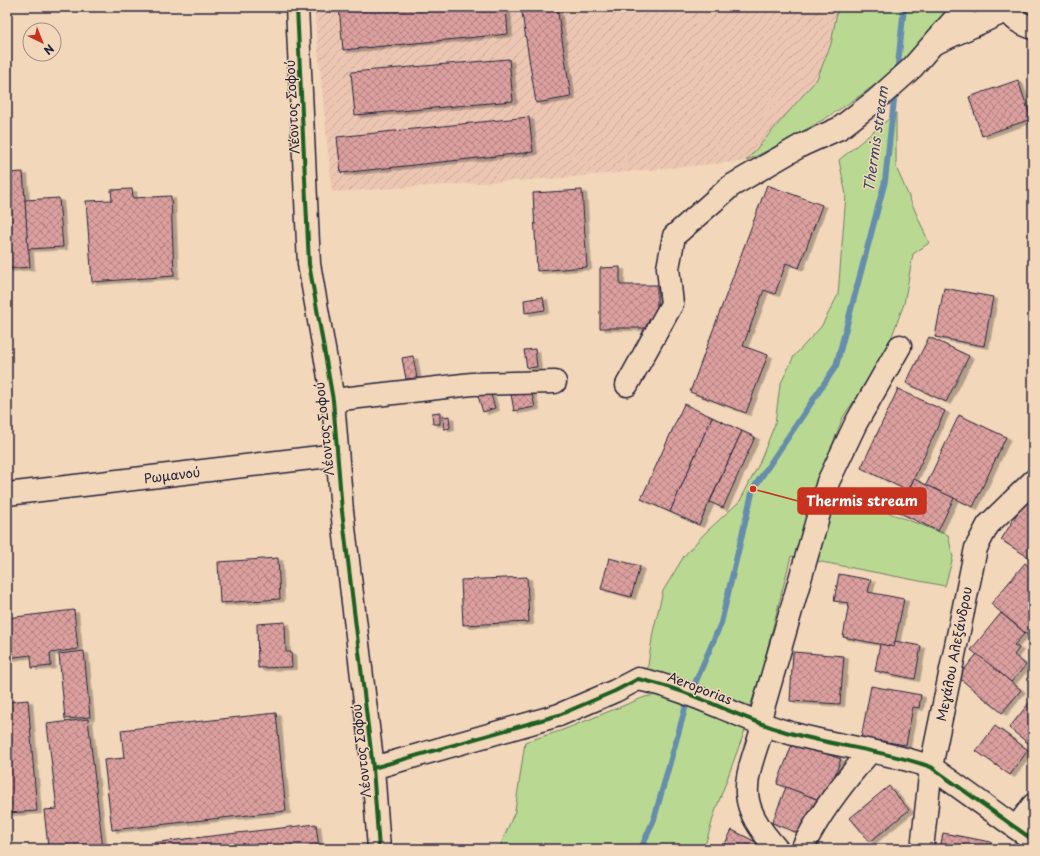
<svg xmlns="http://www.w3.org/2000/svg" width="1040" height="856" viewBox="0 0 1040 856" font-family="'Playpen Sans',sans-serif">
<defs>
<pattern id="industrial-furrows" width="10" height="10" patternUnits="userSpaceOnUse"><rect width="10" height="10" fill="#ecc6b2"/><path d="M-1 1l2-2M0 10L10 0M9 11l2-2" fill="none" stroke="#caaa9a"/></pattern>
<pattern id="building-cross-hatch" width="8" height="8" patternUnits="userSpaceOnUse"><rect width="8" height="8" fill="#dba09e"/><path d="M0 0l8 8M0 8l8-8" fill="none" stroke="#b18282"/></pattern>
<filter id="shadow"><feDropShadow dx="4.5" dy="2.5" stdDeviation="0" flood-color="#0004"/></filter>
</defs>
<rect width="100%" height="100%" fill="#f3d7ba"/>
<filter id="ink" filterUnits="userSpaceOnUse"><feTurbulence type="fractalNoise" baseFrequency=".025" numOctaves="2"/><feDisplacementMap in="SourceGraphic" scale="8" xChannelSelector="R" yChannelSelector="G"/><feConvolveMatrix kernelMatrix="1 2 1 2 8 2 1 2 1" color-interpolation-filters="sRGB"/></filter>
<g filter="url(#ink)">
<path fill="url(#industrial-furrows)" d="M314,7H838L831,44L817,79L746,161L562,178L332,192Z"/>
<g fill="#b9d992" stroke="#6e7e66">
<path d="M838,7H950C908,74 817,127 746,161L817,79L831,44Z"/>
<path d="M896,113V167L929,243L913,254L904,304L884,357L843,417L816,487L839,494L948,535L953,557L945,586L791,556L762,670L749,710L647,672L653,632L663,591L684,556L706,532L740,501L759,464L775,424L780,385L794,356L821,327L838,295L846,195L839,160Z"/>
<path d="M661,694L745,730L715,812L704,849H499L515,811L525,742L560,731L645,697Z"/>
</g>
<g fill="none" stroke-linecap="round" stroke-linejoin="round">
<g stroke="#668dab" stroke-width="6">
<path d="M897,74L904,7"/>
<path d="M641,849L654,819L687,702L721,623L753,489L836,366L885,181L895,91"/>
</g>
</g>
<g fill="url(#building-cross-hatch)" stroke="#22223b" filter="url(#shadow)">
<path d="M339,7H506L508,34L343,50Z"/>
<path d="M521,7H557L571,97L536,103Z"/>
<path d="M509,59L513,101L355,115L351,72Z"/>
<path d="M1018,80L1031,119L982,136L969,97Z"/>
<path d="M529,117L533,152L341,173L337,137Z"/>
<path d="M23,172L30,267L7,269V173Z"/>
<path d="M767,185L822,205L799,268L786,263L775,294L764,290L743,346L768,355L746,413L690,392Z"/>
<path d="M132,189L133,198L171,196L174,276L92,282L86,201L112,200L111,190Z"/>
<path d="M582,190L587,267L537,271L533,193Z"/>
<path d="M59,198L63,247L28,249L25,200Z"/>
<path d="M620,267V285H657V328H600V268Z"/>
<path d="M944,288L993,297L984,346L935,337Z"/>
<path d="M543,297L545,310L525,313L524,300Z"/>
<path d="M929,337L969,356L946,402L906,383Z"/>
<path d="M535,349L537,367L527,368L524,350Z"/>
<path d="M413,356L417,378L406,379L402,358Z"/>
<path d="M898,389L945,411L908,491L861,468Z"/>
<path d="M531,390L535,407L514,411L511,394Z"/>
<path d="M490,392L495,408L483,412L478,396Z"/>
<path d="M684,404L712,417L670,512L641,499Z"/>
<path d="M440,412V424H433L432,413Z"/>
<path d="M959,415L1006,437L973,507L926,485Z"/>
<path d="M449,416L450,428L444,429L443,417Z"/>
<path d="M712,417L742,431L699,525L670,512Z"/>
<path d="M742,431L755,437L723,508L710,502Z"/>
<path d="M914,479L954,498L938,531L898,512Z"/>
<path d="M1030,493L1033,495V560L1001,540Z"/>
<path d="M278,558L280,599L220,603L218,562Z"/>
<path d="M609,558L640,566L631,597L601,589Z"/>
<path d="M1025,563L1033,570V634L1030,637L991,604Z"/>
<path d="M839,574L871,580L868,592L904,599L894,647L843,637L849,603L834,601Z"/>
<path d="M527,577L529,622L463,625L461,580Z"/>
<path d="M74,610L78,649L50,653L51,666L32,668L31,655L7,658V618Z"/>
<path d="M1001,613L1025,633L1014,645L1019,648L1014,655L1026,665L1011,682L971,650Z"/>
<path d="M285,622L286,652H291L292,667L258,668L257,624Z"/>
<path d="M895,641L921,646L915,679L875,671L880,644L894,647Z"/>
<path d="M84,651L90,717L65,719L59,654Z"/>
<path d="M793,652L844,656L840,704L790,701Z"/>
<path d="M977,654L1021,690L1002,713L958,677Z"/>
<path d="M871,686L921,695L919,708L913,707L906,745L861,738Z"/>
<path d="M1033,698V747L1009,728Z"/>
<path d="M28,700L37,811L7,813V702Z"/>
<path d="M276,713L286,811L112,830L104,760L124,758L121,730Z"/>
<path d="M88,719L103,849H68L67,845L48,847L44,810L57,809L47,724Z"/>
<path d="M995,726L1028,750L1010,775L976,751Z"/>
<path d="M793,742L841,759L825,802L777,784Z"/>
<path d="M889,786L909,810L870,842L850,818Z"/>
<path d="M786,787L819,800L806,836L772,823Z"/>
<path d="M316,824L319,849H152L151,843Z"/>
<path d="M732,830L764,846L763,849H722Z"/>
<path d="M943,833L991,842L990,849H940Z"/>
</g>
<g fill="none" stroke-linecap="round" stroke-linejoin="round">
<defs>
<g id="minor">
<path d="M297,7L309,264L333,400L342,511L373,768L379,849"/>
<path d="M938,42L1008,10"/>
<path d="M627,385L672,304L668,268L674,236L731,186L802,145L840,128L875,101L912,68L965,7"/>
<path d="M333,400L472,384L555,382"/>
<path d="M7,494L337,455"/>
<path d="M759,722L828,482L856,423L900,346"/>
<path d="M764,724C745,782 733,800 777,849"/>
<path d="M373,768L559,715L615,691L638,679C688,689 732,715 780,730C827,745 876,749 922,764L931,767L1033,840"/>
<path d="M1016,828L1033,805"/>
<path d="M802,849C819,814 844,781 870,752"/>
<path d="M922,849L931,767L976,548L988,525L1033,481"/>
</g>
<path id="major" d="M1007,7C1011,19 1021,24 1033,28"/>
</defs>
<use href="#minor" stroke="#22223b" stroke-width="25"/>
<use href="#major" stroke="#22223b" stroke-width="25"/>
<use href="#minor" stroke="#f3d7ba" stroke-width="22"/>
<use href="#major" stroke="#f3d7ba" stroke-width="22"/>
<defs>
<g id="cycleway">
<path d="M297,7L309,264L333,400L342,511L373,768L379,849"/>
<path d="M373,768L559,715L615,691L638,679C688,689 732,715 780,730C827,745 876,749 922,764L931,767L1033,840"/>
</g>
</defs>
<use href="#cycleway" stroke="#f3d7ba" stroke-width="6"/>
<use href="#cycleway" stroke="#1b5e20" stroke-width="4"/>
</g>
</g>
<g text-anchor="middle" stroke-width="3" stroke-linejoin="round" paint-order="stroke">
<g font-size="13" fill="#22223b" stroke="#f3d7ba">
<text transform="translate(292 107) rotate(-93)" y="5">Λέοντος Σοφού</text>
<text transform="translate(324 429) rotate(-96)" y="5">Λέοντος Σοφού</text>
<text transform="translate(172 475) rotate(-7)" y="5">Ρωμανού</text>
<text transform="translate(954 654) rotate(-79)" y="5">Μεγάλου Αλεξάνδρου</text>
<text transform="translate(700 688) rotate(21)" y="5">Aeroporias</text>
<text transform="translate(361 751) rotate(-96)" y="5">Λέοντος Σοφού</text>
</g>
<g font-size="14" font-style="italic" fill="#394660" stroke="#f3d7ba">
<text transform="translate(876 139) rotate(-82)" y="5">Thermis stream</text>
</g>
</g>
<path fill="none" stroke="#c8321e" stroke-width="1.5" d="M753 489L798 501"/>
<circle fill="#c8321e" stroke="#f3d7ba" stroke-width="1.5" cx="753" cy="489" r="4"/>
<rect fill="#c8321e" stroke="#c8321e" stroke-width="1.5" x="798" y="488" width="128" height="26" rx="4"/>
<g font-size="14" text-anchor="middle" font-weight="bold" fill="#fff">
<text x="862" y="506">Thermis stream</text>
</g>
<rect width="1040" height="856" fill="none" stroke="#f3d7ba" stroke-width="24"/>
<rect x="12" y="12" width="1016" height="832" fill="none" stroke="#22223b" stroke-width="1.5" filter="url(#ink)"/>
<g transform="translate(42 42) rotate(137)"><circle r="19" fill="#f3d7ba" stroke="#9f8f87"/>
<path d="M0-3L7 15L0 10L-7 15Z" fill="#c8321e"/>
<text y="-6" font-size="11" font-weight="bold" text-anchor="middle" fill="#22223b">N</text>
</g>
</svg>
